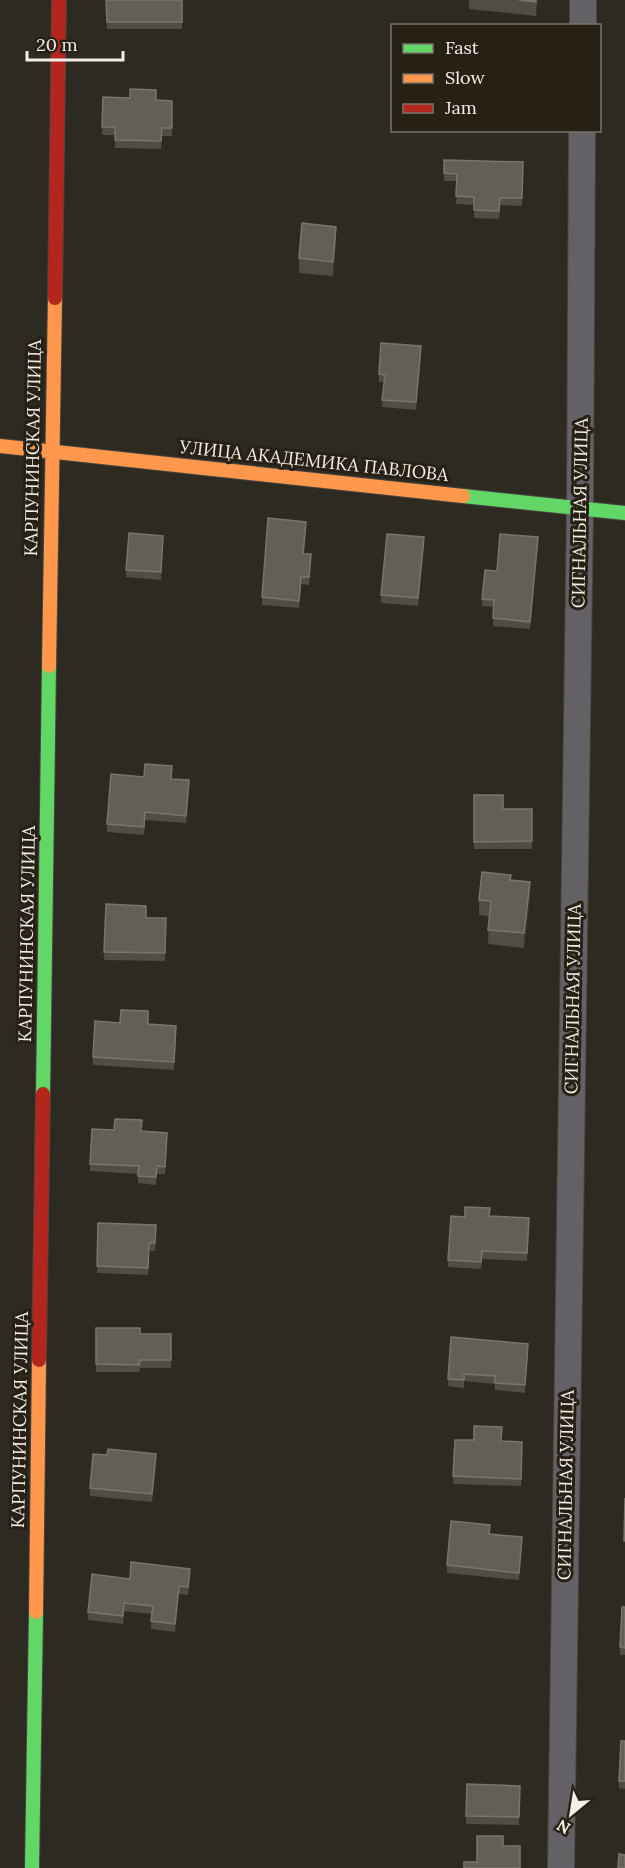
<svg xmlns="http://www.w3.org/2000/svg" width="625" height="1868" viewBox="0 0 625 1868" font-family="Lora,serif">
<rect width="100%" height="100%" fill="#2d2a22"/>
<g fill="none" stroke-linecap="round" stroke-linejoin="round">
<defs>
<g id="street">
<path d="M583,26V0"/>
<path d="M561,1868L580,508L582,130"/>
</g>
<g id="fast">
<path d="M463,496L625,513"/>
<path d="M43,1094L49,666"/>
<path d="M32,1868L36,1612"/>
</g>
<g id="slow">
<path d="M0,446L463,496"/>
<path d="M49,666L55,298"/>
<path d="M36,1612L39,1360"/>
</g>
<g id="jam">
<path d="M55,298L59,0"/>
<path d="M39,1360L43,1094"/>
</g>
</defs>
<use href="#street" stroke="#48453e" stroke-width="28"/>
<use href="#fast" stroke="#48453e" stroke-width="16"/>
<use href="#slow" stroke="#48453e" stroke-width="16"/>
<use href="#jam" stroke="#48453e" stroke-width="16"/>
<use href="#street" stroke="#646166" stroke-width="26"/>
<use href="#fast" stroke="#63d668" stroke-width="14"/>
<use href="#slow" stroke="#ff974d" stroke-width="14"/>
<use href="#jam" stroke="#b3261e" stroke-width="14"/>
</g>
<g fill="#504d46">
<path d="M106,0H182V29H107Z"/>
<path d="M469,0H538L536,16L469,9Z"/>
<path d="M103,97L172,101V136H162L161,149L115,148V135H102Z"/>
<path d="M444,160L523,162L522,206L500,205L499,219L474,218V205L456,204L457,181H444Z"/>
<path d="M336,241L333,276L299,273V258Z"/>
<path d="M421,354L416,410L382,407L384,382H379V374Z"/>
<path d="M306,529L304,554L311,562L309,585L301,584L299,608L262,605V597Z"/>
<path d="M163,543L161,580L126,577V570Z"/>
<path d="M424,545L418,606L381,603V595Z"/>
<path d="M538,545L530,629L493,626L494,607L482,606V599L497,571Z"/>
<path d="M171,779L189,788L186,823L145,820L144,835L107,832V824Z"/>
<path d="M474,795L503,809H532V849H474Z"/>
<path d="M511,880L530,897L524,948L488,944L489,916L479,915V900Z"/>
<path d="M106,904L146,918H166L165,961L104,960Z"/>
<path d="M148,1024L176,1034L174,1070L93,1065V1057Z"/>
<path d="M142,1131L167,1140L165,1174H157L156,1185L138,1183V1174L90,1171V1164Z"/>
<path d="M490,1216L529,1226L527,1261L482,1259L481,1269L448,1267V1260L465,1217Z"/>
<path d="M98,1223L156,1225L155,1251H149L148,1275L97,1273Z"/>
<path d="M96,1328L140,1334H171V1368H140L139,1372H96Z"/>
<path d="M528,1351L525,1393L495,1390V1384L464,1381V1388L448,1386V1379Z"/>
<path d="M455,1440L522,1442L521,1486L453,1484Z"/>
<path d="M156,1462L152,1502L90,1496V1488Z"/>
<path d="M490,1534L522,1545L519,1580L447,1573V1565Z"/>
<path d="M190,1576L188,1595L179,1594L175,1632L151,1629L152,1614L124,1611L123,1624L88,1620V1612L130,1579Z"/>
<path d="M625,1607V1655H620V1647Z"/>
<path d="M625,1741V1789L619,1788V1781Z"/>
<path d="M467,1784L520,1786L519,1825L466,1824Z"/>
</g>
<g fill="#3b3830">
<path d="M536,0H538L536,16Z"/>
<path d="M336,227V241L333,276V262Z"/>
<path d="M421,346V354L416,410V402Z"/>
<path d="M424,537V545L418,606V598Z"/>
<path d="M538,537V545L530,629V622Z"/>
<path d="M530,882V897L524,948V933Z"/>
<path d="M156,1454V1462L152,1502V1494Z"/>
<path d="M179,1586V1594L175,1632V1624Z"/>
</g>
<g fill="#625f57" stroke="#78756e" stroke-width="1.5">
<path d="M106,0H182V22H107Z"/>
<path d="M519,0H536V2Z"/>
<path d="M130,89L156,90V100L172,101V128H162L161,141L115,140V127H102L103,97L130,98Z"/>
<path d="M444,160L523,162L522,198H500L499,211L474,210V197L456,196L457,174L444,173Z"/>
<path d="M302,223L336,227L333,262L299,258Z"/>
<path d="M381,343L421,346L416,402L382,400L385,375L379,374Z"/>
<path d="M268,518L306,522L303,554H311L309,577H301L299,601L262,597Z"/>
<path d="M129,533L163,536L161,572L126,570Z"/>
<path d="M387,534L424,537L418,598L381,595Z"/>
<path d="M500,534L538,537L530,622L493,618L494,600L482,599L485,570L497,571Z"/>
<path d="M145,764L172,766L171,779L189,780L186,816L145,812L144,827L107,824L111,774L144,777Z"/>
<path d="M474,795H503V809H532V841L474,842Z"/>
<path d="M482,872L511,875L510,880L530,882L524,933L488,930L491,901L479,900Z"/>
<path d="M106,904L146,906V918H166L165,953L104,952Z"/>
<path d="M121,1010L148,1011V1024L176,1026L174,1062L93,1057L95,1021L120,1023Z"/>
<path d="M115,1119L142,1120L141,1131L167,1133L165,1167L157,1166L156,1177L138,1176L139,1166L90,1164L92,1129L114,1130Z"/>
<path d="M465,1207L490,1208L489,1216L529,1218L527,1253L482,1251L481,1262L448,1260L451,1216L465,1217Z"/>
<path d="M98,1223L156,1225L155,1243H149L148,1268L97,1266Z"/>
<path d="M96,1328H140V1334H171V1360H140L139,1365L96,1364Z"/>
<path d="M451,1337L528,1344L525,1385L495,1383V1376L464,1374V1380L448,1379Z"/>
<path d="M474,1426L502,1427L501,1441L522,1442L521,1479L453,1476L455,1440H474Z"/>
<path d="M108,1449L156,1454L152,1494L90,1488L93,1454L107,1455Z"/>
<path d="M625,1498V1541H624Z"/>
<path d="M451,1521L490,1525L489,1534L522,1537L519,1573L447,1565Z"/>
<path d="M131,1562L190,1569L188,1587L179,1586L175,1624L151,1621L153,1606L124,1603L123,1616L88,1612L92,1574L130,1579Z"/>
<path d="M622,1607H625V1648L620,1647Z"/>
<path d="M621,1741H625V1781H619Z"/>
<path d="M467,1784L520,1786L519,1817L466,1816Z"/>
<path d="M477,1836H503V1846H520V1868H464V1862H477Z"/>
<path d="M619,1854L625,1855V1868H618Z"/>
</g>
<g text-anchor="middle" stroke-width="6" stroke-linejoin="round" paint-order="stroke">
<g font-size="18" fill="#f3efe7" stroke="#272115">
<text transform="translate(33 448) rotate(-89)" y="6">КАРПУНИНСКАЯ УЛИЦА</text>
<text transform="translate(314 461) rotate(6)" y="6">УЛИЦА АКАДЕМИКА ПАВЛОВА</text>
<text transform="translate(580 513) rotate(-89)" y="6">СИГНАЛЬНАЯ УЛИЦА</text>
<text transform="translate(27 934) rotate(-89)" y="6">КАРПУНИНСКАЯ УЛИЦА</text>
<text transform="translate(573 999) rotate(-89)" y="6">СИГНАЛЬНАЯ УЛИЦА</text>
<text transform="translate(20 1420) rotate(-89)" y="6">КАРПУНИНСКАЯ УЛИЦА</text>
<text transform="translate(566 1485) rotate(-89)" y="6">СИГНАЛЬНАЯ УЛИЦА</text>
</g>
</g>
<rect x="391" y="24" width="210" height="108" fill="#272115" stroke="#797369" stroke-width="1.5"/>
<rect x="403" y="44" width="30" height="9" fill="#63d668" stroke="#797369" stroke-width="1.5"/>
<text x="445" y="54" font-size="18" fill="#f3efe7">Fast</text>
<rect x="403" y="74" width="30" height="9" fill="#ff974d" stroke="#797369" stroke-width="1.5"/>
<text x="445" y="84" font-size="18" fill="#f3efe7">Slow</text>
<rect x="403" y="104" width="30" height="9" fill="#b3261e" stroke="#797369" stroke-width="1.5"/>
<text x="445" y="114" font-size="18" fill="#f3efe7">Jam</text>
<g transform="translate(571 1814) rotate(210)" stroke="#272115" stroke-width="4.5" paint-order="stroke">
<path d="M0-4.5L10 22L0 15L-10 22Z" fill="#f3efe7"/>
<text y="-9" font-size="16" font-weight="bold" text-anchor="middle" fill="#f3efe7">N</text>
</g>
<path d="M27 51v9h96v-9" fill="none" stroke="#f3efe7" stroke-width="3"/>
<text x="36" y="51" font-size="18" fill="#f3efe7" stroke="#272115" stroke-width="4.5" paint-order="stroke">20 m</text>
</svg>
